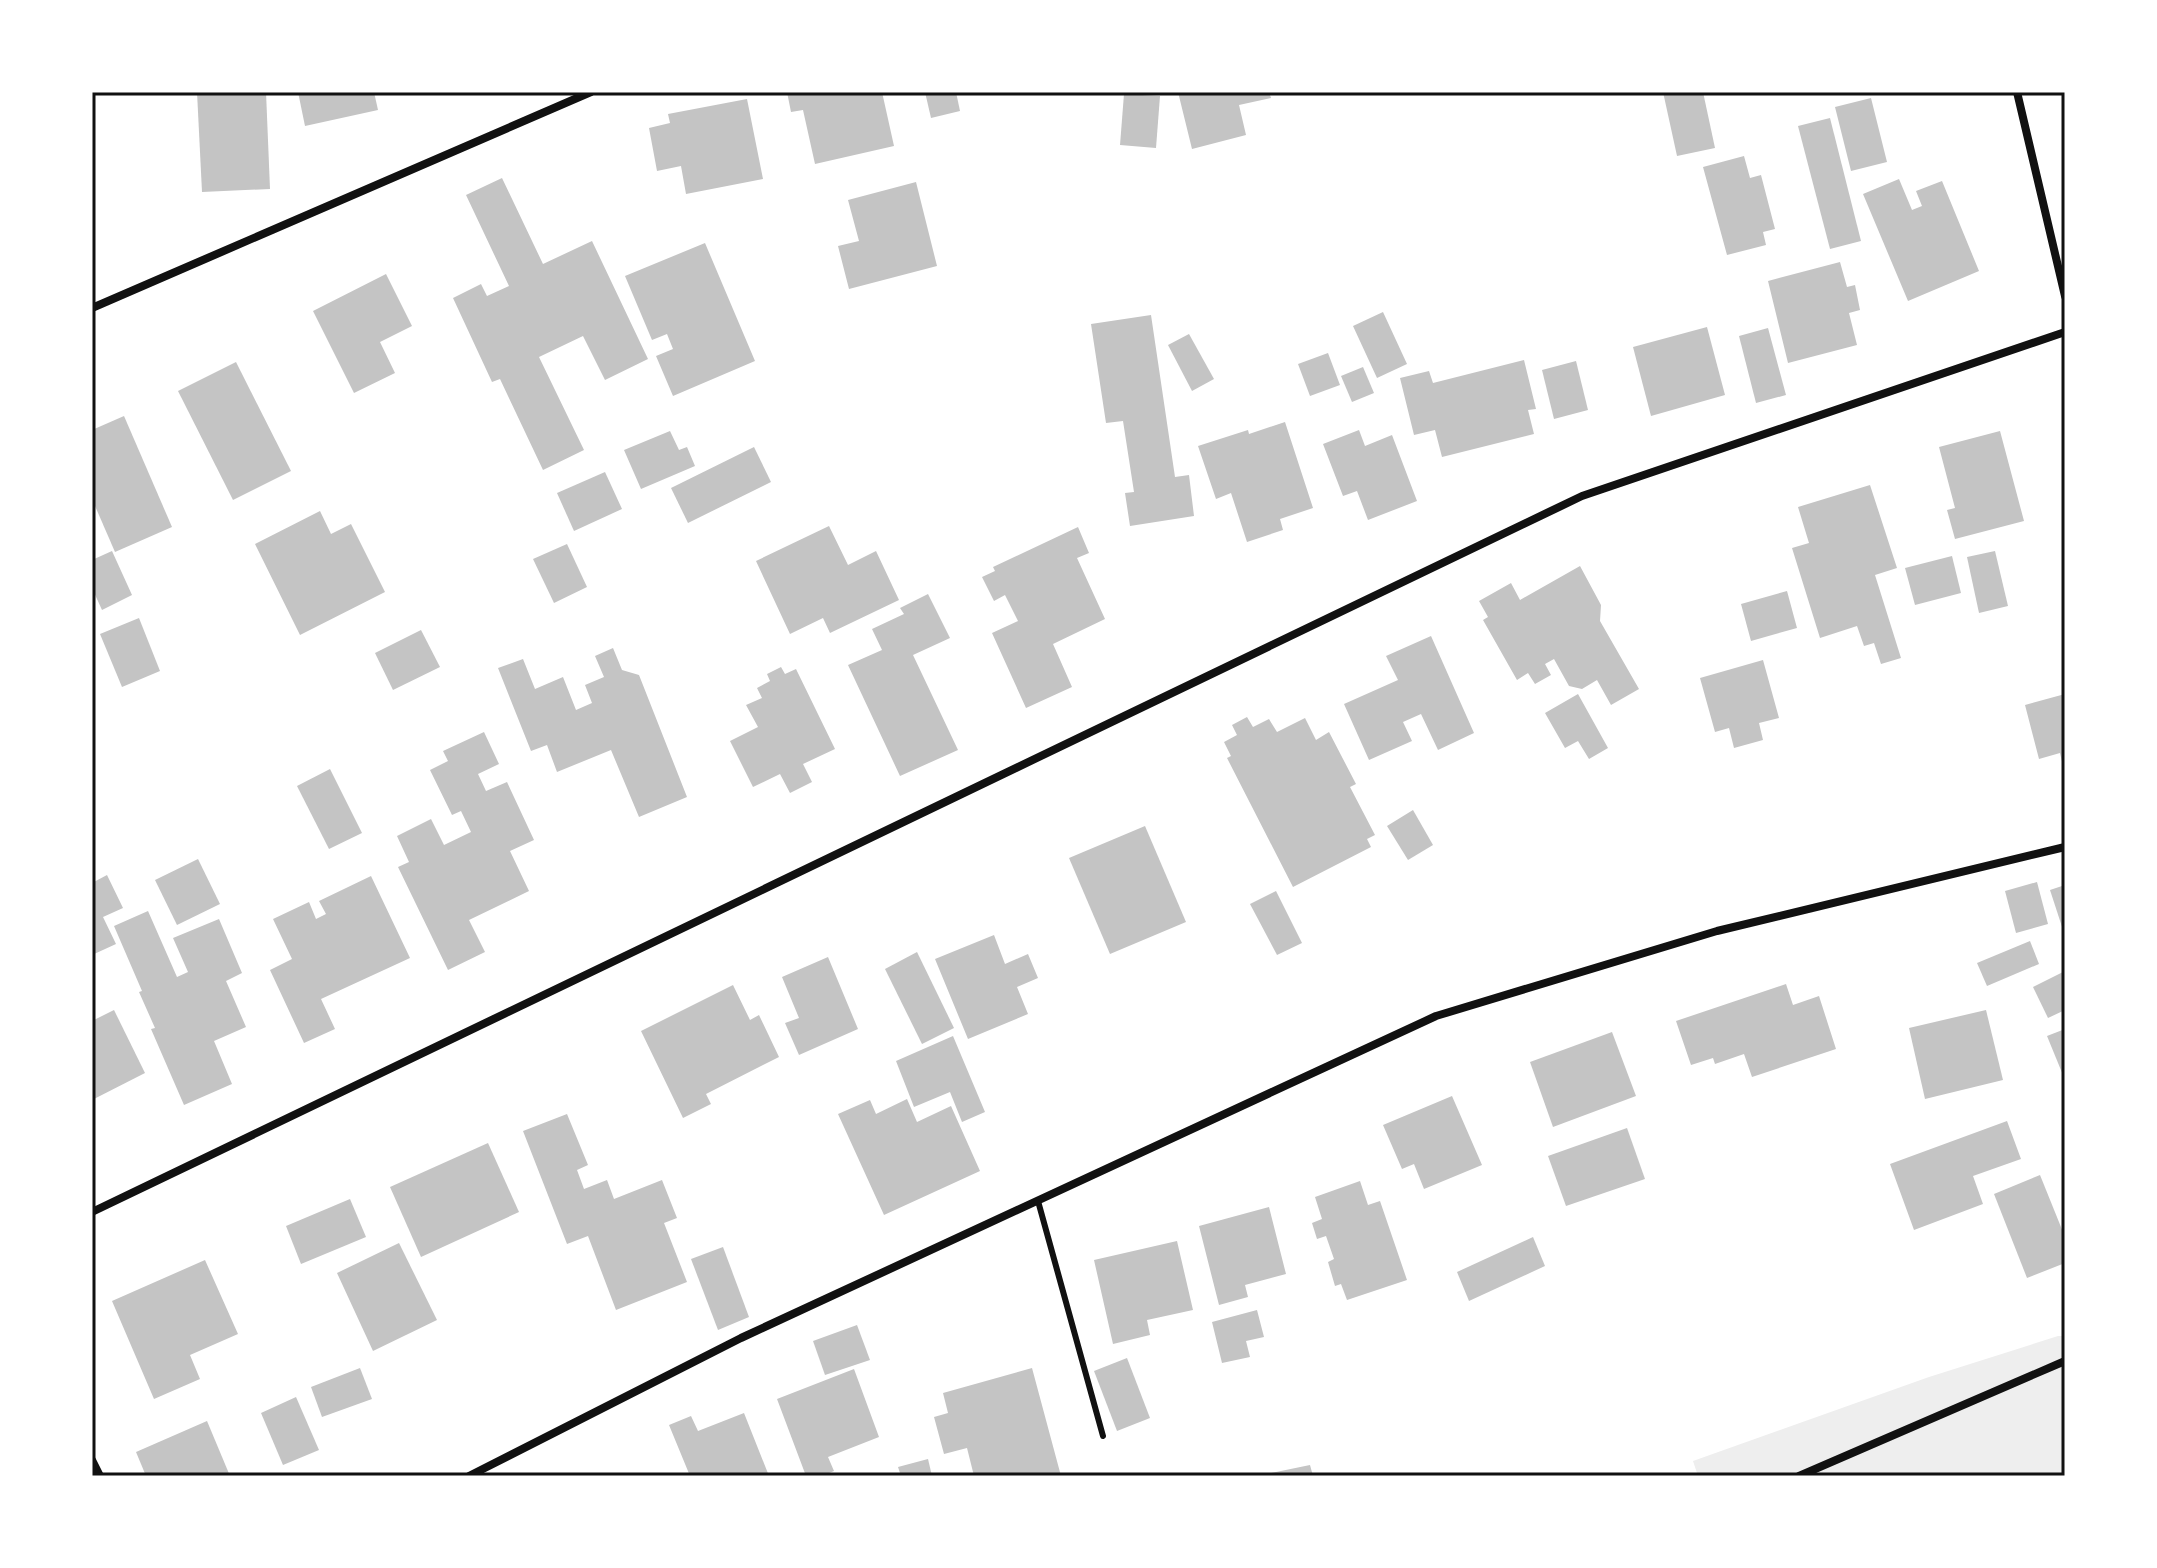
<svg xmlns="http://www.w3.org/2000/svg" width="2157" height="1568" viewBox="0 0 2157 1568" font-family="'Exo 2',sans-serif">
<rect width="100%" height="100%" fill="#fff"/>
<path fill="#eee" d="M2058,1336H2065V1476H1698L1693,1461L1929,1377Z"/>
<g fill="#c4c4c4">
<path d="M197,92H266L270,189L202,192Z"/>
<path d="M298,92H374L378,110L305,126Z"/>
<path d="M787,92H882L894,146L815,164L803,110L791,112Z"/>
<path d="M925,92H956L960,111L931,118Z"/>
<path d="M1178,92H1269L1271,98L1239,105L1246,135L1192,149Z"/>
<path d="M1663,92H1703L1715,148L1677,156Z"/>
<path d="M1124,94L1160,96L1156,148L1120,145Z"/>
<path d="M1871,98L1887,162L1851,171L1835,107Z"/>
<path d="M747,99L763,179L686,194L681,166L657,171L649,128L670,123L668,114Z"/>
<path d="M1830,118L1861,241L1830,249L1798,126Z"/>
<path d="M1744,156L1750,178L1761,175L1775,229L1763,232L1766,245L1727,255L1703,167Z"/>
<path d="M502,178L543,264L592,241L648,359L605,380L583,336L539,357L584,450L543,470L500,379L492,382L453,298L481,284L487,296L509,286L466,195Z"/>
<path d="M1899,179L1912,210L1922,206L1916,191L1942,181L1979,271L1908,301L1863,194Z"/>
<path d="M916,182L937,266L849,289L838,246L859,241L848,200Z"/>
<path d="M705,243L755,361L673,396L656,356L673,349L667,334L652,340L625,276Z"/>
<path d="M1840,262L1847,287L1855,285L1860,310L1849,313L1857,345L1788,363L1768,281Z"/>
<path d="M386,274L412,326L380,342L395,373L354,393L313,311Z"/>
<path d="M1383,312L1407,364L1377,378L1353,326Z"/>
<path d="M1151,315L1175,477L1189,475L1194,516L1130,526L1125,493L1134,492L1123,421L1106,423L1091,324Z"/>
<path d="M1707,327L1725,395L1651,416L1633,347Z"/>
<path d="M1768,328L1786,395L1756,403L1739,336Z"/>
<path d="M1189,334L1214,379L1192,391L1168,345Z"/>
<path d="M1328,353L1340,385L1310,396L1298,364Z"/>
<path d="M1524,360L1536,409L1528,410L1534,434L1442,457L1435,430L1414,435L1400,378L1429,371L1433,383Z"/>
<path d="M1576,361L1588,410L1554,419L1542,370Z"/>
<path d="M236,362L291,471L233,500L178,391Z"/>
<path d="M1363,367L1374,393L1352,402L1341,376Z"/>
<path d="M124,416L172,527L115,552L92,499V430Z"/>
<path d="M1285,422L1313,508L1280,519L1283,530L1247,542L1231,493L1216,499L1198,446L1248,430L1249,434Z"/>
<path d="M1359,430L1365,446L1392,435L1417,501L1368,520L1357,491L1343,496L1323,444Z"/>
<path d="M670,431L679,450L687,447L695,466L641,489L624,450Z"/>
<path d="M2000,431L2024,521L1955,539L1947,510L1955,508L1939,447Z"/>
<path d="M754,447L771,482L688,523L671,488Z"/>
<path d="M605,472L622,509L574,531L557,493Z"/>
<path d="M1870,485L1897,568L1875,575L1901,658L1881,664L1874,643L1864,646L1857,626L1820,638L1792,548L1809,543L1798,507Z"/>
<path d="M320,511L331,534L351,524L385,592L300,635L255,544Z"/>
<path d="M829,526L848,565L876,551L899,600L830,633L823,618L790,634L756,561Z"/>
<path d="M1078,527L1089,553L1077,558L1105,619L1053,644L1072,687L1026,708L992,633L1018,621L1005,595L994,601L982,577L995,571L993,567Z"/>
<path d="M567,544L587,587L554,603L533,559Z"/>
<path d="M112,551L132,595L102,610L92,588V560Z"/>
<path d="M1995,551L2008,606L1979,613L1967,557Z"/>
<path d="M1952,556L1961,593L1915,605L1905,568Z"/>
<path d="M1580,566L1601,605L1600,621L1639,689L1611,705L1597,680L1582,689L1569,686L1554,659L1545,664L1551,675L1535,684L1528,673L1517,680L1483,620L1488,617L1479,601L1511,583L1520,600Z"/>
<path d="M1787,591L1797,628L1751,641L1741,604Z"/>
<path d="M928,594L950,638L913,655L958,750L900,776L848,665L882,650L872,629L904,614L900,608Z"/>
<path d="M139,618L160,671L122,687L100,634Z"/>
<path d="M421,630L440,667L393,690L375,653Z"/>
<path d="M1431,636L1474,733L1438,750L1421,714L1403,722L1412,741L1369,760L1344,704L1398,680L1386,656Z"/>
<path d="M613,648L622,670L639,675L687,797L639,817L611,750L557,772L547,745L531,751L498,668L523,659L535,689L563,677L576,710L592,703L585,685L604,677L595,656Z"/>
<path d="M1763,660L1779,718L1759,723L1763,740L1734,748L1729,728L1715,732L1700,678Z"/>
<path d="M781,667L785,674L796,669L835,749L803,764L812,782L790,793L780,774L753,787L730,741L758,727L746,705L762,698L757,688L770,681L767,674Z"/>
<path d="M1578,694L1608,748L1589,759L1578,741L1565,748L1545,713Z"/>
<path d="M2065,694V770H2064L2060,753L2039,759L2025,705Z"/>
<path d="M1247,717L1253,727L1269,719L1277,732L1305,718L1316,740L1329,732L1356,784L1350,787L1375,835L1367,839L1371,847L1293,887L1227,758L1231,756L1224,742L1237,735L1232,725Z"/>
<path d="M484,732L499,764L478,774L486,791L507,782L534,840L510,851L529,891L469,920L485,952L448,970L398,867L409,862L397,836L431,819L444,845L471,832L461,811L452,815L430,770L448,761L443,751Z"/>
<path d="M330,769L362,833L329,849L297,786Z"/>
<path d="M1413,810L1433,845L1408,860L1387,826Z"/>
<path d="M1145,826L1186,922L1110,954L1069,858Z"/>
<path d="M198,859L220,904L177,925L155,880Z"/>
<path d="M107,875L123,908L103,917L116,944L92,955V883Z"/>
<path d="M371,876L410,958L321,999L335,1029L304,1043L270,970L292,959L273,919L309,902L316,919L326,914L319,901Z"/>
<path d="M2037,882L2048,924L2016,933L2005,891Z"/>
<path d="M2065,885V933H2064L2050,890Z"/>
<path d="M1276,891L1302,943L1277,955L1250,904Z"/>
<path d="M148,911L177,977L188,972L173,938L219,919L242,973L226,981L246,1027L214,1041L232,1084L184,1105L151,1029L155,1028L139,992L142,991L114,926Z"/>
<path d="M994,935L1005,964L1028,954L1038,978L1017,987L1028,1014L968,1039L935,959Z"/>
<path d="M2030,941L2039,964L1987,986L1977,963Z"/>
<path d="M917,952L954,1028L922,1044L885,969Z"/>
<path d="M828,957L858,1029L799,1055L785,1023L799,1018L782,977Z"/>
<path d="M2065,971V1010L2048,1018L2033,987Z"/>
<path d="M1786,984L1793,1005L1819,996L1836,1049L1752,1077L1744,1054L1715,1064L1713,1058L1691,1065L1676,1021Z"/>
<path d="M733,985L750,1020L759,1015L779,1057L706,1094L711,1104L683,1118L641,1031Z"/>
<path d="M114,1010L145,1073L92,1100V1021Z"/>
<path d="M1986,1010L2003,1080L1925,1099L1909,1028Z"/>
<path d="M2065,1029V1080L2047,1036Z"/>
<path d="M1612,1032L1636,1096L1553,1127L1530,1062Z"/>
<path d="M953,1036L985,1112L962,1122L950,1092L914,1107L896,1061Z"/>
<path d="M1452,1096L1482,1165L1424,1189L1414,1164L1402,1169L1383,1125Z"/>
<path d="M907,1099L917,1122L951,1106L980,1171L884,1215L838,1114L870,1100L876,1114Z"/>
<path d="M567,1114L588,1165L577,1170L584,1189L607,1180L614,1199L662,1180L677,1218L664,1223L687,1282L616,1310L588,1236L567,1244L523,1131Z"/>
<path d="M2007,1121L2021,1159L1973,1176L1983,1204L1914,1230L1890,1164Z"/>
<path d="M1627,1128L1645,1179L1566,1206L1548,1156Z"/>
<path d="M488,1143L519,1212L421,1257L390,1187Z"/>
<path d="M2040,1175L2065,1237V1263L2027,1278L1994,1194Z"/>
<path d="M1360,1181L1368,1205L1380,1201L1407,1280L1347,1300L1341,1284L1335,1286L1328,1262L1334,1259L1326,1236L1317,1239L1312,1223L1322,1219L1315,1197Z"/>
<path d="M350,1199L366,1237L301,1264L286,1226Z"/>
<path d="M1269,1207L1286,1274L1245,1285L1248,1297L1219,1305L1199,1226Z"/>
<path d="M1533,1237L1545,1266L1469,1301L1457,1272Z"/>
<path d="M1177,1241L1193,1310L1147,1320L1150,1335L1113,1344L1094,1260Z"/>
<path d="M399,1243L437,1320L373,1351L337,1273Z"/>
<path d="M723,1247L749,1317L718,1330L691,1259Z"/>
<path d="M205,1260L238,1334L190,1355L200,1379L154,1399L112,1301Z"/>
<path d="M1257,1310L1264,1337L1246,1341L1250,1357L1222,1363L1212,1322Z"/>
<path d="M857,1325L870,1360L825,1375L813,1341Z"/>
<path d="M1127,1358L1150,1418L1117,1431L1094,1371Z"/>
<path d="M360,1368L372,1399L322,1417L311,1387Z"/>
<path d="M1032,1368L1061,1476H974L967,1448L944,1454L934,1417L948,1413L943,1393Z"/>
<path d="M854,1369L879,1437L828,1457L834,1471L822,1476H806L777,1399Z"/>
<path d="M296,1397L319,1450L283,1465L261,1413Z"/>
<path d="M744,1413L769,1476H690L669,1425L691,1416L698,1431Z"/>
<path d="M207,1421L230,1476H146L136,1452Z"/>
<path d="M928,1459L932,1476H901L898,1467Z"/>
<path d="M1310,1465L1313,1476H1262V1475Z"/>
</g>
<g fill="none" stroke-linecap="round" stroke-linejoin="round">
<path stroke="#111" stroke-width="6" d="M1038,1201L1103,1436"/>
<g stroke="#111" stroke-width="8">
<path d="M2017,92L2065,296"/>
<path d="M92,308L591,92"/>
<path d="M92,1212L1582,496L2065,332"/>
<path d="M92,1460L100,1476"/>
<path d="M469,1476L741,1338L1436,1016L1717,931L2065,847"/>
<path d="M1799,1476L2065,1361"/>
</g>
</g>
<rect width="2157" height="1568" fill="none" stroke="#ffffff" stroke-width="188"/>
<rect x="94" y="94" width="1969" height="1380" fill="none" stroke="#111" stroke-width="3"/>
</svg>
